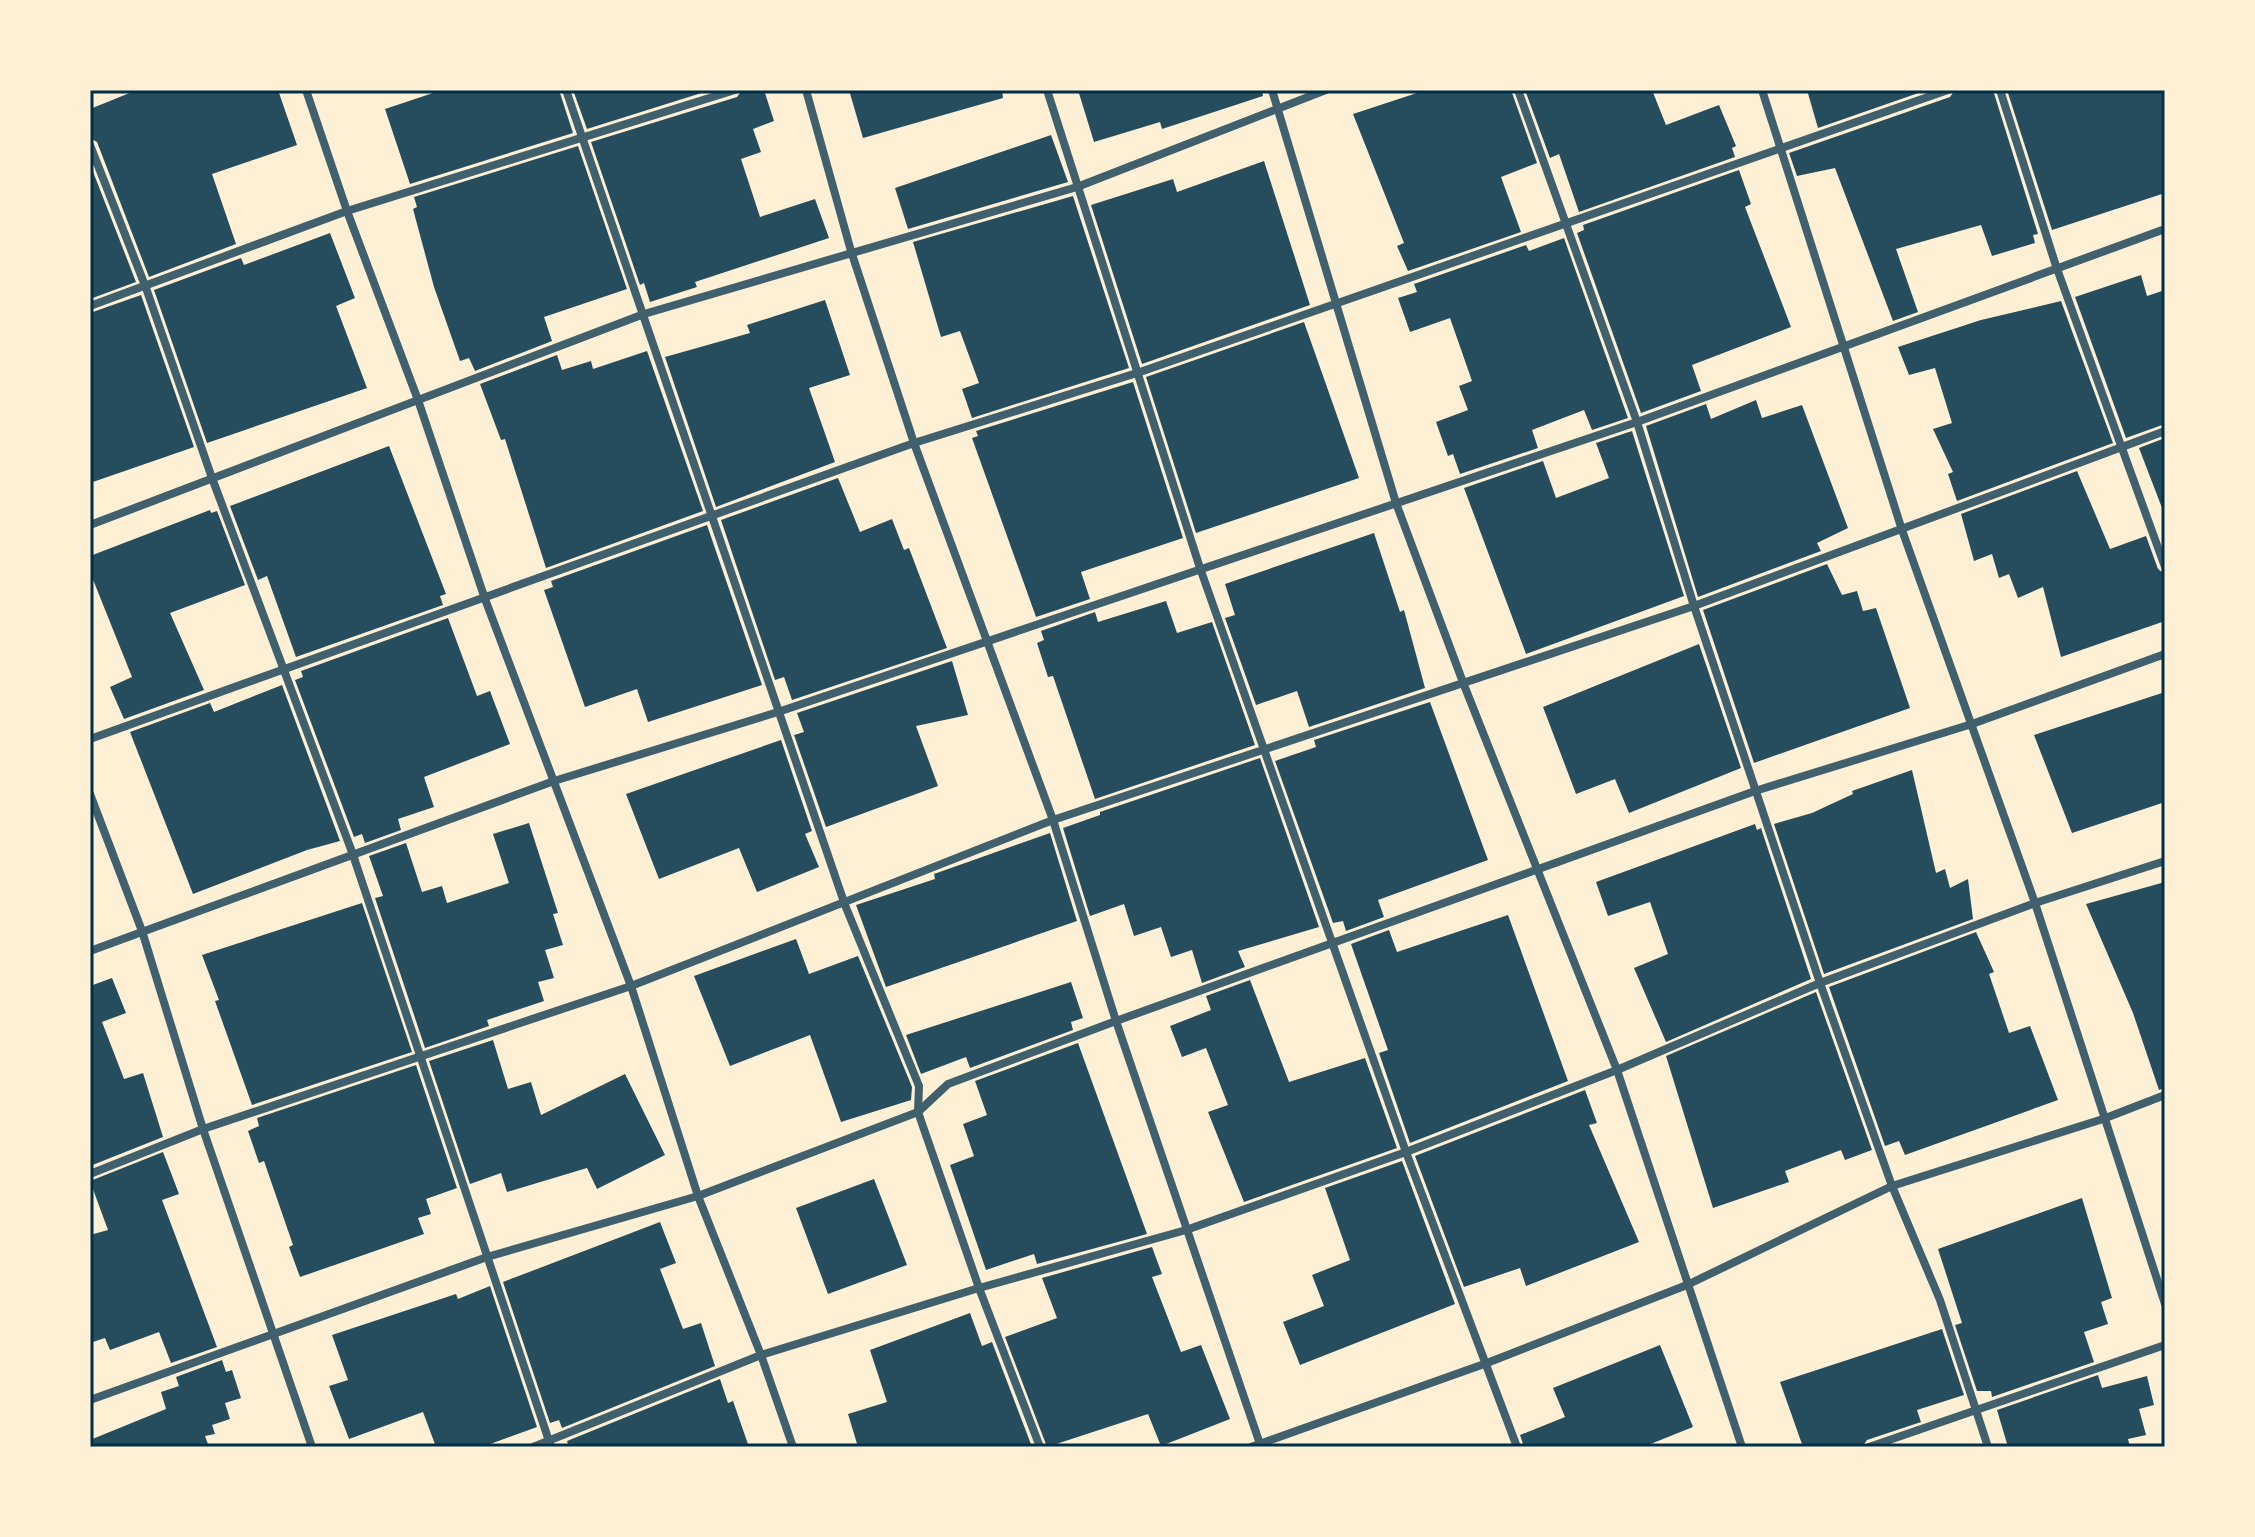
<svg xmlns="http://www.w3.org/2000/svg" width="2255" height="1537" viewBox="0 0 2255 1537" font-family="'Golos Text',sans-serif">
<rect width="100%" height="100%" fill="#fdf0d5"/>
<g fill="#264d5e">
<path d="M137,90H278L297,145L212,174L236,244L149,277L97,142L90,138V109Z"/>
<path d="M442,90H559L573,133L410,184L385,109Z"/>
<path d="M573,90H711L587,129Z"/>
<path d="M742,90H764L774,121L753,129L761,152L741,159L760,217L815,199L829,238L695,282L697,287L650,302L644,283L640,285L591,142L737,97Z"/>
<path d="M849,90H1002L1003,98L863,138Z"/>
<path d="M1078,90H1262L1263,96L1162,129L1160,122L1094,142Z"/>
<path d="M1426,90H1511L1537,163L1501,177L1521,232L1408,271L1397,246L1404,243L1353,114Z"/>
<path d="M1525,90H1652L1666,125L1719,105L1736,146L1732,148L1735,157L1579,212L1559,154L1550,158Z"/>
<path d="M1807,90H1927L1818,128Z"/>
<path d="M1955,90H1993L2038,234L2033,235L2035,243L1992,256L1981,225L1896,249L1918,312L1893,321L1835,168L1797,176L1789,153L1950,97Z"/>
<path d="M2007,90H2165V193L2052,230Z"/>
<path d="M1051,135L1068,182L908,229L895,188Z"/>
<path d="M578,146L627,289L544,317L552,341L475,371L469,358L460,361L434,287L413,209L417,207L414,197Z"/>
<path d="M1264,161L1310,305L1142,364L1091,205L1173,179L1177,192Z"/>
<path d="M90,164L136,282L90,299Z"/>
<path d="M1739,170L1751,204L1745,207L1791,327L1692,365L1701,391L1641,413L1577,233L1584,230L1583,225Z"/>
<path d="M1073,196L1129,368L972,418L962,389L979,383L960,331L941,337L913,242Z"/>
<path d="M330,233L355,298L336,306L367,388L207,443L154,290L241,258L244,265Z"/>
<path d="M1564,238L1628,418L1592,430L1584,410L1532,430L1538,448L1460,474L1453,454L1448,456L1436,422L1468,410L1459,386L1472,381L1450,318L1410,332L1398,298L1417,292L1414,284L1526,245L1529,251Z"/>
<path d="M2141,275L2147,296L2165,290V424L2126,438L2075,297Z"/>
<path d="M141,295L194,447L90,483V313Z"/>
<path d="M825,300L850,375L809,388L835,462L716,507L665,357L750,333L747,325Z"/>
<path d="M2061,301L2113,443L1957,501L1948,474L1953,472L1933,429L1952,423L1935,368L1909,375L1898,347L1981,320Z"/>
<path d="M1304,322L1359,478L1196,533L1146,377Z"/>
<path d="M647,351L703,511L546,568L505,439L501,440L480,384L557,355L562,370L591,361L593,369Z"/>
<path d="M1133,382L1183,538L1081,572L1090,599L1036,617L972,438L978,436L976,431Z"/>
<path d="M1756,400L1762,418L1802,405L1848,528L1817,543L1821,551L1698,597L1646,426L1706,404L1711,419Z"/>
<path d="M1632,431L1684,596L1526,654L1464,488L1543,461L1556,498L1609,478L1596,443Z"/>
<path d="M2165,438V508H2162L2139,448Z"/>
<path d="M389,446L446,594L440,596L443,605L296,657L267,576L258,580L230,506Z"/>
<path d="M2077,471L2110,549L2146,536L2158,569L2165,574V621L2061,657L2043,587L2018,598L2009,574L1999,578L1992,554L1974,561L1961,514Z"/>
<path d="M838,478L860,532L892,519L904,550L909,548L947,648L792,700L784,677L775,680L721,520Z"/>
<path d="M210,510L211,513L217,511L245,585L170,613L204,690L124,719L110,687L132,677L90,572V556Z"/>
<path d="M707,525L762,685L648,722L637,689L585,707L544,590L553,587L551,581Z"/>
<path d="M1374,533L1400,612L1404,610L1425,688L1309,727L1297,691L1256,705L1225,618L1235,615L1225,584Z"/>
<path d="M1827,564L1842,595L1857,591L1863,611L1876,608L1910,708L1754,763L1703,610Z"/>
<path d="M1166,601L1177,633L1212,622L1255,745L1095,799L1053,676L1048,677L1037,643L1044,640L1041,631L1095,612L1098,622Z"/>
<path d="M448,618L477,696L490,691L510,744L424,777L434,807L398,819L401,830L365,843L362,834L354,837L295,680L303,677L301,671Z"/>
<path d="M1699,644L1741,768L1629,813L1615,779L1576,794L1543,707Z"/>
<path d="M952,661L968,715L916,726L938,786L826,827L794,735L804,732L797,713Z"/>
<path d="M282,685L340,841L307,850L193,894L130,732L210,703L214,712Z"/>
<path d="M2165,692V802L2072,833L2034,735Z"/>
<path d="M1430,702L1488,860L1378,900L1384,917L1346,931L1343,921L1333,923L1275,761L1316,747L1314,740Z"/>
<path d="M781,740L812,831L805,834L819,867L757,892L739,848L659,879L626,794Z"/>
<path d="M1260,758L1319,927L1238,951L1245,967L1202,983L1192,950L1171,957L1161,927L1134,936L1124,904L1090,916L1063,828L1100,815V812Z"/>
<path d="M1912,770L1936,873L1945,869L1950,888L1968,879L1973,919L1824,974L1774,824L1812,813L1853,794L1852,791Z"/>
<path d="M529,823L558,913L553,914L563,945L545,950L554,978L538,982L544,1001L487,1020L489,1026L425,1048L375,898L383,896L369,856L406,843L422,892L442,886L447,903L509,883L493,834Z"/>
<path d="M1755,824L1757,830L1761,828L1811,979L1666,1042L1634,968L1668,954L1650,902L1608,916L1596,882Z"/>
<path d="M1050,833L1077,921L886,987L856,905L935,879L934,874Z"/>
<path d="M2165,882V1088L2159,1090L2133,1013L2086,904Z"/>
<path d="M362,903L412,1052L252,1105L215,1001L219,1000L202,955Z"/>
<path d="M1508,915L1568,1081L1410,1143L1379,1053L1388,1050L1351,944L1389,930L1397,952Z"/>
<path d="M1976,932L1994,972L1989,974L2009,1033L2030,1026L2058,1100L1905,1155L1899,1141L1885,1146L1829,987Z"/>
<path d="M796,939L809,974L858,956L912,1087L911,1100L841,1122L810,1035L730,1066L694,976Z"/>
<path d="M112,978L126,1013L102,1022L124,1079L143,1073L163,1137L90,1166V986Z"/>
<path d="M1250,980L1289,1082L1365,1058L1397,1148L1244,1202L1208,1112L1228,1105L1206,1048L1182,1057L1170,1026L1211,1010L1206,996Z"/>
<path d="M1071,982L1083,1018L1071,1022L1073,1030L970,1068L966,1057L921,1074L906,1035Z"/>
<path d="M1816,992L1872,1150L1845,1160L1841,1150L1785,1171L1789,1182L1713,1208L1666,1056Z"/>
<path d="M493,1040L508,1089L531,1082L541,1115L625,1074L665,1155L597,1189L587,1168L507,1192L501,1173L470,1184L429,1061Z"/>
<path d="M1078,1043L1147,1234L1037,1264L1034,1254L986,1270L950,1165L974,1156L963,1124L987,1115L975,1081Z"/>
<path d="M416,1065L457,1188L426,1199L431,1214L418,1218L424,1234L300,1277L289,1247L293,1245L264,1161L259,1163L248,1131L259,1126L257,1118Z"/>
<path d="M1585,1090L1597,1123L1589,1125L1639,1242L1526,1286L1520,1268L1464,1287L1415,1156Z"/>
<path d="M163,1152L179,1194L162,1200L217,1347L171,1363L159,1332L110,1350L105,1338L90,1343V1235L108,1230L90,1181Z"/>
<path d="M1402,1161L1455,1304L1300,1365L1283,1322L1324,1306L1312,1275L1350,1260L1325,1188Z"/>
<path d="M874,1179L907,1265L828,1294L796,1208Z"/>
<path d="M2082,1198L2112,1298L2101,1302L2108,1324L2084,1332L2094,1362L1992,1397L1991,1391H1977L1955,1325L1962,1323L1938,1249Z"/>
<path d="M660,1222L676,1263L660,1269L683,1329L701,1323L715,1366L562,1428L559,1420L550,1423L503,1282Z"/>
<path d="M1152,1247L1162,1274L1152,1277L1181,1352L1201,1345L1230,1419L1161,1446L1148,1414L1047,1447L1005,1337L1057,1318L1042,1278Z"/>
<path d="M490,1286L537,1427L482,1447H436L423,1412L349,1439L329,1386L348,1380L332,1335L456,1294L458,1299Z"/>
<path d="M970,1313L982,1346L992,1342L1032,1447H858L848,1414L887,1402L870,1350Z"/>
<path d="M1942,1329L1964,1395L1917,1410L1921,1422L1867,1440L1862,1447H1803L1780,1382Z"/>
<path d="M1660,1345L1693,1427L1643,1447H1524L1520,1435L1565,1417L1553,1388Z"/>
<path d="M222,1360L226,1372L232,1370L241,1398L225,1403L230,1419L212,1425L215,1434L205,1436L209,1447H90V1440L166,1409L161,1392L179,1386L176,1377Z"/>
<path d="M2098,1375L2102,1388L2147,1376L2154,1405L2139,1409L2146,1435L2128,1439L2130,1447H2008L1997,1410Z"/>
<path d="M720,1379L728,1403L733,1401L749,1447H569L567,1441Z"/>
</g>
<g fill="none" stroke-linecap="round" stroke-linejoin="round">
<g stroke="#3f606c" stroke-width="8">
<path d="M306,90L347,211L418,400L485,599L631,986L698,1196L761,1355L793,1447"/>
<path d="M566,90L845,905L919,1086L918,1112L979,1288L1040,1447"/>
<path d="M806,90L851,251L914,443L1053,820L1116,1021L1261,1447"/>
<path d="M1047,90L1200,568L1406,1152L1517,1447"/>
<path d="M1272,90L1396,503L1464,685L1617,1070L1742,1447"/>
<path d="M1518,90L1637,422L1694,606L1820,983L1892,1186L1940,1300L1988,1447"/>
<path d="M1762,90L1902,530L2035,903L2165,1304"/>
<path d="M2000,90L2056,266L2165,567"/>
<path d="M90,145L146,288L212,478L352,852L551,1447"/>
<path d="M90,306L347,211L735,90"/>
<path d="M90,525L644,314L1077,187L1326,90"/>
<path d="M90,739L914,443L1140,372L1948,90"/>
<path d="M90,794L142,931L203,1129L312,1447"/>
<path d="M90,951L554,781L778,712L1637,422L2165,229"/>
<path d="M90,1174L203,1129L631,986L1053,820L1694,606L2165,431"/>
<path d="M90,1400L487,1257L698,1196L918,1112L948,1084L1116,1021L1755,791L1972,724L2165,654"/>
<path d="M533,1447L761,1355L979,1288L1186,1230L1406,1152L1617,1070L1820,983L2035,903L2165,861"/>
<path d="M1251,1447L1487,1363L1687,1285L1892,1186L2103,1119L2165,1095"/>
<path d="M1869,1447L2165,1345"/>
</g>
</g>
<rect width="2255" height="1537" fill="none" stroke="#fdf0d5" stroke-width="184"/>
<rect x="92" y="92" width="2071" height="1353" fill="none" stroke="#003049" stroke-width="3"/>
</svg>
